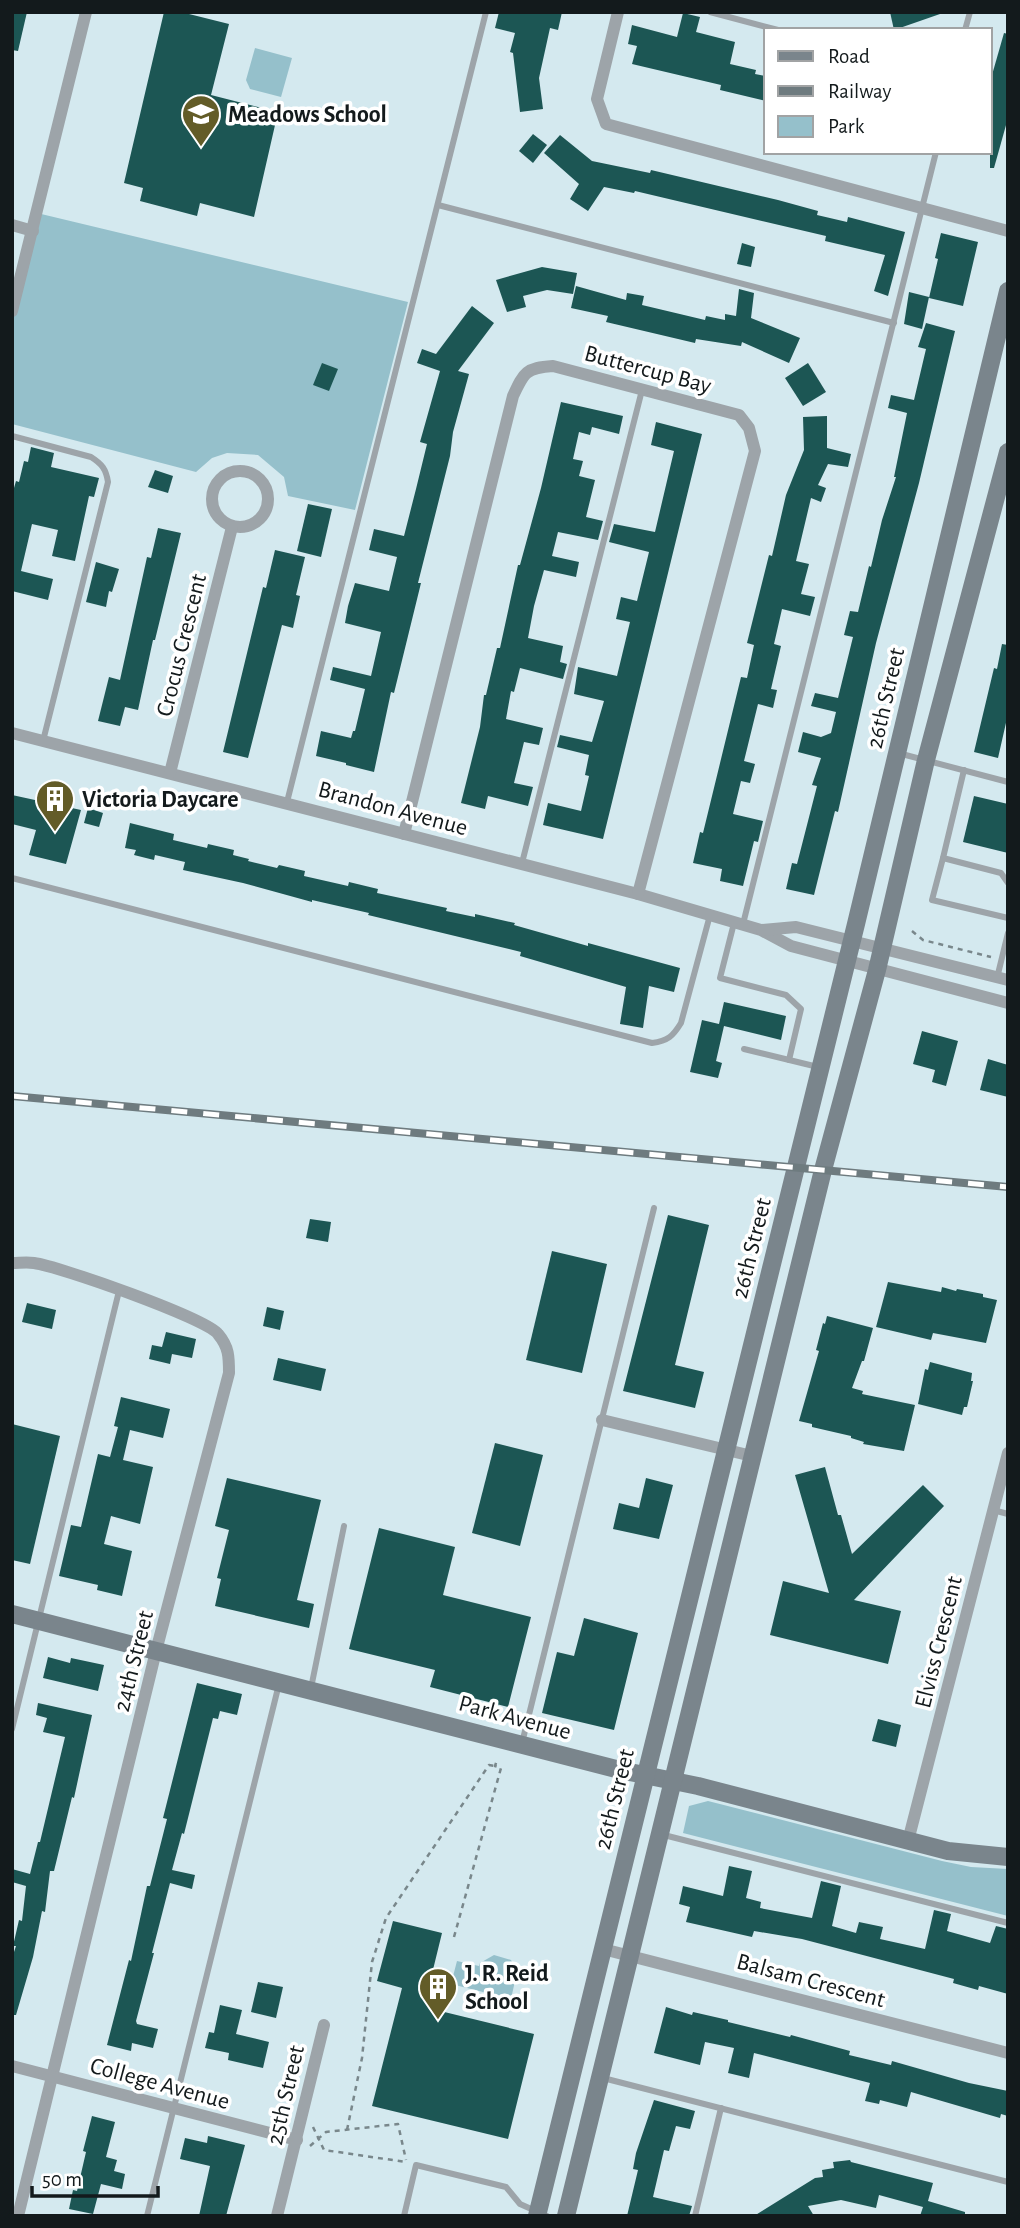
<svg xmlns="http://www.w3.org/2000/svg" width="1020" height="2228" viewBox="0 0 1020 2228" font-family="'Alegreya Sans',sans-serif">
<rect width="100%" height="100%" fill="#d4e9ef"/>
<g fill="#95c0cb">
<path d="M255,48L292,58L281,97L250,89L246,80Z"/>
<path d="M37,213L408,302L355,510L288,496L284,477L258,455L227,453L212,458L196,472L12,424V312Z"/>
<path d="M708,1801L942,1861L971,1867L1008,1869V1916L683,1833L689,1806Z"/>
<path d="M494,1955L511,1960L517,1972L511,1999L451,1984L457,1961L479,1966L480,1963Z"/>
</g>
<g fill="#1c5654">
<path d="M12,12H27L18,51L12,50Z"/>
<path d="M164,12H181L229,24L211,95L278,112L254,217L200,203L197,216L140,201L143,188L124,183Z"/>
<path d="M499,12H562L558,30L550,28L539,78L543,109L520,112L513,53L510,52L515,33L495,28Z"/>
<path d="M890,12H940V14L894,30Z"/>
<path d="M683,13L700,17L696,32L735,42L730,64L756,70L755,74L766,76V101L720,90L721,85L632,64L637,46L628,44L632,25L677,37Z"/>
<path d="M1004,33L1008,34V118L994,168H990V82Z"/>
<path d="M533,134L547,145L533,163L519,151Z"/>
<path d="M560,135L592,161L650,173L651,170L778,200L818,211L817,215L847,222L848,217L905,232L888,296L874,291L885,255L825,241L826,236L635,191L634,193L604,187L588,211L570,199L579,184L544,153Z"/>
<path d="M941,233L978,242L963,306L929,298L938,259L935,258Z"/>
<path d="M742,243L755,247L751,267L737,264Z"/>
<path d="M542,267L577,273L573,294L547,290L523,296L526,307L507,312L496,280Z"/>
<path d="M576,286L626,300L627,293L644,296L642,305L705,320L706,316L725,320V314L736,316L739,289L754,293L751,318L800,338L789,363L742,342L741,346L696,339L695,343L606,322L608,316L571,308Z"/>
<path d="M909,292L929,297L922,329L904,324Z"/>
<path d="M472,306L494,323L458,371L469,374L453,432L450,456L418,583H421L394,693L391,692L374,772L346,765V763L316,756L321,731L351,738L353,731H355L365,689L330,680L333,667L371,676L381,632L345,623L348,606L355,583L389,591L397,557L369,550L374,529L404,536L416,489L427,444L420,442L440,371L417,363L422,349L436,354Z"/>
<path d="M926,323L955,331L919,483L876,643L838,812L835,811L814,895L786,889L792,863L797,864L817,786L812,785L821,758L798,752L803,732L821,737L831,733L836,712L811,706L815,693L838,698L853,637L844,635L850,611L858,612L869,566L871,567L882,520L896,477H894L907,413L888,408L891,395L914,400L926,349L918,347Z"/>
<path d="M322,363L338,369L329,391L313,385Z"/>
<path d="M808,363L826,392L803,406L785,378Z"/>
<path d="M561,402L623,416L619,434L592,427L590,435L579,432L573,459L583,461L579,476L595,480L586,517L603,521L598,540L558,532L552,556L579,562L576,577L544,570L534,606L528,638L563,646L560,662L567,664L563,679L520,668L514,692L511,691L506,719L543,728L539,745L524,742L514,783L533,787L528,806L488,796L485,809L461,803L480,727L484,695H486L497,648H500L518,565H520L541,488Z"/>
<path d="M827,416V448L851,454L848,467L828,464L818,485L826,488L821,502L811,498L796,561L809,564L801,594L815,597L810,616L782,609L774,644L781,646L771,689L777,690L773,708L758,704L744,761L755,764L750,783L741,781L733,814L763,821L758,842L754,841L743,886L720,881L722,869L693,863L700,832L703,833L741,677L747,678L754,645L747,643L769,555L772,556L786,495L804,450L803,417Z"/>
<path d="M656,422L702,434L603,839L543,825L548,803L581,811L589,776L585,775L589,755L557,747L560,735L592,742L604,701L574,694L578,667L617,676L630,622L616,619L621,597L637,601L649,552L609,542L614,524L655,532L674,451L651,445Z"/>
<path d="M31,447L54,453L51,467L99,478L94,497L89,496L75,561L52,556L58,530L32,524L21,571L53,579L48,600L12,591V495L16,481L19,482L24,461L28,462Z"/>
<path d="M155,470L173,476L168,493L148,487Z"/>
<path d="M308,504L332,509L321,557L297,551Z"/>
<path d="M158,528L181,533L155,640H153L138,710L125,707L120,726L98,721L109,677L120,680L147,557L151,558Z"/>
<path d="M275,550L305,557L296,595L300,596L293,628L282,625L248,758L223,752L263,587L266,588Z"/>
<path d="M96,562L119,569L112,592L109,591L106,607L86,602Z"/>
<path d="M1002,644L1008,645V714L998,758L974,752L994,668L997,669Z"/>
<path d="M12,795L81,810L66,864L29,855L36,830L12,824Z"/>
<path d="M974,796L1008,804V853L963,842Z"/>
<path d="M88,808L103,813L99,827L84,823Z"/>
<path d="M130,823L174,834L173,840L207,848L208,844L234,850L233,855L249,859L248,861L277,868L279,865L305,871L304,876L348,886L349,882L378,889L377,893L447,908L446,911L475,917V914L515,923L514,925L588,946V943L680,968L674,992L649,986L643,1028L620,1024L626,987L520,956L521,952L368,915L369,913L312,900V902L243,883L183,870L185,862L155,855L154,860L134,855L136,850L125,848Z"/>
<path d="M724,1002L786,1016L781,1040L724,1026L716,1061L722,1063L718,1078L690,1072L702,1020L719,1024Z"/>
<path d="M922,1031L958,1041L946,1086L932,1082L935,1070L913,1064Z"/>
<path d="M988,1059L1008,1065V1097L980,1090Z"/>
<path d="M668,1215L709,1225L675,1365L704,1372L695,1408L623,1391Z"/>
<path d="M310,1219L331,1222L328,1242L306,1238Z"/>
<path d="M552,1251L607,1264L582,1373L526,1360Z"/>
<path d="M888,1282L941,1292L942,1287L956,1291L957,1289L983,1294V1297L997,1300L986,1343L933,1333L931,1340L876,1327Z"/>
<path d="M27,1303L56,1310L52,1329L22,1322Z"/>
<path d="M267,1307L284,1311L280,1330L263,1326Z"/>
<path d="M827,1316L873,1328L864,1361H862L852,1388L863,1391L862,1394L915,1405L904,1451L863,1444L864,1442L851,1438V1436L812,1427V1424L799,1421L819,1351L816,1350L823,1323L825,1324Z"/>
<path d="M166,1332L196,1339L192,1358L172,1354L170,1364L149,1359L152,1345L162,1347Z"/>
<path d="M278,1358L326,1369L321,1391L273,1380Z"/>
<path d="M930,1362L972,1373L971,1381H973L967,1407H964L962,1415L918,1404L925,1369L928,1370Z"/>
<path d="M121,1397L170,1409L163,1438L130,1430L123,1460L153,1467L140,1524L111,1516L104,1544L132,1551L122,1596L97,1590L98,1585L59,1576L71,1525L81,1527L98,1454L110,1457L118,1427L114,1426Z"/>
<path d="M12,1424L60,1436L30,1564L12,1560Z"/>
<path d="M495,1443L543,1455L520,1546L472,1533Z"/>
<path d="M825,1467L838,1515H841L852,1554L923,1485L944,1506L854,1600L901,1611L888,1664L770,1635L783,1581L829,1593L795,1475Z"/>
<path d="M227,1478L321,1500L297,1600L314,1604L309,1628L215,1606L221,1579L217,1578L229,1530L215,1526Z"/>
<path d="M646,1478L673,1485L659,1539L613,1529L619,1503L639,1508Z"/>
<path d="M379,1528L455,1547L443,1595L531,1617L508,1707L430,1687L435,1670L349,1649Z"/>
<path d="M584,1618L638,1633L614,1730L542,1713L557,1652L574,1656Z"/>
<path d="M48,1657L70,1663L71,1658L104,1665L98,1691L43,1678Z"/>
<path d="M197,1683L242,1694L237,1715L220,1711L218,1719L213,1718L184,1834L182,1833L172,1870L195,1875L192,1889L170,1883L152,1953H154L136,2021L137,2024L158,2029L153,2048L132,2043L131,2051L107,2045L129,1960L131,1961L147,1886H150L167,1819L163,1818Z"/>
<path d="M38,1703L92,1715L74,1798L72,1797L54,1871H50L45,1912L42,1911L33,1957L16,2015H12V1958L16,1946H13L19,1920L22,1921L26,1886L12,1882V1869L30,1874L38,1842H40L65,1737L43,1732L47,1718L36,1715Z"/>
<path d="M878,1719L901,1725L896,1747L872,1741Z"/>
<path d="M729,1866L752,1871L746,1898L761,1902L760,1908L812,1918L821,1881L841,1886L832,1926L856,1933L859,1922L883,1927L880,1939L925,1949L934,1910L951,1914L947,1931L990,1943L996,1926L1008,1929V1994L979,1986L978,1990L953,1983L954,1979L802,1939L754,1931L752,1937L686,1922L690,1907L679,1904L683,1886L723,1896Z"/>
<path d="M393,1921L442,1933L429,1986L436,1988L432,2009L534,2034L508,2139L372,2106L402,1988L377,1981Z"/>
<path d="M258,1982L283,1987L276,2018L251,2012Z"/>
<path d="M220,2005L242,2010L236,2034L269,2042L263,2068L228,2060L229,2053L205,2048L209,2032L214,2033Z"/>
<path d="M666,2007L692,2015L693,2012L728,2020V2022L790,2037L791,2035L850,2051L849,2055L891,2065L892,2061L969,2083L1008,2091V2116L1001,2114L1000,2118L911,2092L907,2107L880,2100L879,2104L865,2101L870,2083L754,2053L749,2078L728,2073L734,2048L705,2042L700,2065L654,2053Z"/>
<path d="M654,2100L695,2111L690,2129L676,2126L669,2151L664,2150L653,2197L692,2206L689,2216H627L638,2170L633,2169L636,2153Z"/>
<path d="M92,2116L115,2122L106,2157L117,2160L114,2171L125,2174L122,2189L101,2184L93,2214L69,2209L73,2190L77,2191L86,2152L83,2151Z"/>
<path d="M208,2136L245,2145L226,2216H199L210,2166L180,2159L185,2138L207,2143Z"/>
<path d="M850,2160L851,2162L933,2183L928,2201L965,2212V2216H920L923,2207L879,2195L876,2208L841,2200L808,2206L814,2216H754L815,2178L823,2177L822,2170L834,2168L833,2162Z"/>
</g>
<g fill="none" stroke-linecap="round" stroke-linejoin="round">
<g stroke="#79878b" stroke-width="2.5" stroke-dasharray="5 5" stroke-linecap="butt">
<path d="M912,931L923,940L991,957"/>
<path d="M454,1937L501,1768L495,1766L497,1760"/>
<path d="M313,2127L324,2150L406,2162"/>
<path d="M347,2130L362,2058L372,1962L386,1918L489,1765L495,1766"/>
<path d="M310,2146L326,2132L398,2124L406,2160"/>
</g>
<g stroke="#9da4a9" stroke-width="6">
<path d="M710,12L778,30"/>
<path d="M965,30L970,12"/>
<path d="M438,205L894,323"/>
<path d="M12,436L91,457C102,464 106,469 108,482L43,741"/>
<path d="M898,753L1008,782"/>
<path d="M964,770L943,858L1001,873L1008,883"/>
<path d="M287,802L486,12"/>
<path d="M943,858L932,900L1008,918"/>
<path d="M522,863L642,390"/>
<path d="M12,878L652,1043C668,1041 673,1036 681,1023L710,915"/>
<path d="M734,923L720,978L786,995L801,1009L789,1060"/>
<path d="M743,924L936,152"/>
<path d="M997,978L1008,933"/>
<path d="M744,1049L818,1067"/>
<path d="M993,1510L1008,1514"/>
<path d="M311,1688L344,1526"/>
<path d="M12,1729L119,1291"/>
<path d="M522,1743L654,1208"/>
<path d="M660,1834L1008,1923"/>
<path d="M603,2078L1008,2182"/>
<path d="M147,2216L279,1684"/>
<path d="M404,2216L416,2165L506,2187L520,2204L547,2216"/>
<path d="M695,2216L721,2108"/>
</g>
<g stroke="#9da4a9" stroke-width="12">
<path d="M618,12L597,99L606,124L1008,231"/>
<path d="M12,225L33,231"/>
<path d="M12,311L86,12"/>
<circle cx="240" cy="499" r="28"/>
<path d="M12,733L638,894L761,930L791,946L1008,1003"/>
<path d="M170,773L232,527"/>
<path d="M404,834L513,396C524,372 526,368 553,366L739,415L749,428L755,451L638,894"/>
<path d="M762,930L796,927L1008,980"/>
<path d="M12,1263C19,1263 27,1262 34,1263C58,1266 206,1318 218,1334C229,1347 229,1357 229,1373L156,1651L18,2216"/>
<path d="M602,1420L752,1456"/>
<path d="M908,1841L1008,1453"/>
<path d="M603,1949L1008,2053"/>
<path d="M12,2066L297,2140"/>
<path d="M277,2216L324,2025"/>
</g>
<g stroke="#7a858c" stroke-width="18">
<path d="M12,1614L620,1770L698,1786L948,1851L1008,1857"/>
<path d="M537,2216L856,924L1008,291"/>
<path d="M566,2216L823,1170L877,970L926,760L1008,452"/>
</g>
<defs>
<path id="rail" d="M12,1096L1008,1187"/>
</defs>
<use href="#rail" stroke="#6e7b7f" stroke-width="8"/>
<use href="#rail" stroke="#fff" stroke-width="5" stroke-dasharray="16" stroke-linecap="butt"/>
</g>
<defs>
<symbol id="school-pin" viewBox="-11 -11 22 30"><path d="M0 17L-7.5 6A9.5 9.5 0 1 1 7.5 6Z" fill="#635c28" stroke="#fff"/><path d="M0-5L7-2L0 1L-7-2ZM-4 1L0 2.5L4 1V4Q0 6-4 4Z" fill="#fff"/></symbol>
<symbol id="building-pin" viewBox="-11 -11 22 30"><path d="M0 17L-7.5 6A9.5 9.5 0 1 1 7.5 6Z" fill="#635c28" stroke="#fff"/><path d="M-4-6H4V6H1V3H-1V6H-4ZM-2.5-4.3h1.7v1.8h-1.7ZM.8-4.3h1.7v1.8H.8ZM-2.5-1h1.7V.8h-1.7ZM.8-1h1.7V.8H.8Z" fill="#fff"/></symbol>
</defs>
<g fill-rule="evenodd">
<use href="#school-pin" x="179" y="92" width="44" height="60"/>
<use href="#building-pin" x="33" y="777" width="44" height="60"/>
<use href="#building-pin" x="416" y="1965" width="44" height="60"/>
</g>
<g text-anchor="middle" stroke-width="7" stroke-linejoin="round" paint-order="stroke">
<g font-size="24" font-weight="bold" fill="#131a1c" stroke="#fff" text-anchor="start">
<text x="228" y="122">Meadows School</text>
<text x="82" y="807">Victoria Daycare</text>
<text x="465" y="1981">J. R. Reid<tspan x="465" dy="28">School</tspan></text>
</g>
<g font-size="24" fill="#131a1c" stroke="#fff">
<text transform="translate(648 369) rotate(15)" y="8">Buttercup Bay</text>
<text transform="translate(181 645) rotate(-76)" y="8">Crocus Crescent</text>
<text transform="translate(885 698) rotate(-77)" y="8">26th Street</text>
<text transform="translate(393 808) rotate(15)" y="8">Brandon Avenue</text>
<text transform="translate(751 1248) rotate(-76)" y="8">26th Street</text>
<text transform="translate(938 1642) rotate(-76)" y="8">Elviss Crescent</text>
<text transform="translate(133 1661) rotate(-76)" y="8">24th Street</text>
<text transform="translate(515 1717) rotate(15)" y="8">Park Avenue</text>
<text transform="translate(614 1799) rotate(-76)" y="8">26th Street</text>
<text transform="translate(811 1980) rotate(15)" y="8">Balsam Crescent</text>
<text transform="translate(160 2083) rotate(15)" y="8">College Avenue</text>
<text transform="translate(285 2095) rotate(-77)" y="8">25th Street</text>
</g>
</g>
<rect width="1020" height="2228" fill="none" stroke="#131a1c" stroke-width="28"/>
<rect x="764" y="28" width="228" height="126" fill="#ffffff" stroke="#a1a3a4" stroke-width="2"/>
<rect x="778" y="51" width="35" height="10" fill="#7a858c" stroke="#a1a3a4" stroke-width="2"/>
<text x="828" y="63" font-size="21" fill="#131a1c">Road</text>
<rect x="778" y="86" width="35" height="10" fill="#6e7b7f" stroke="#a1a3a4" stroke-width="2"/>
<text x="828" y="98" font-size="21" fill="#131a1c">Railway</text>
<rect x="778" y="116" width="35" height="21" fill="#95c0cb" stroke="#a1a3a4" stroke-width="2"/>
<text x="828" y="133" font-size="21" fill="#131a1c">Park</text>
<path d="M32 2186v10h126v-10" fill="none" stroke="#131a1c" stroke-width="3.5"/>
<text x="42" y="2186" font-size="21" fill="#131a1c" stroke="#ffffff" stroke-width="5" paint-order="stroke">50 m</text>
</svg>
